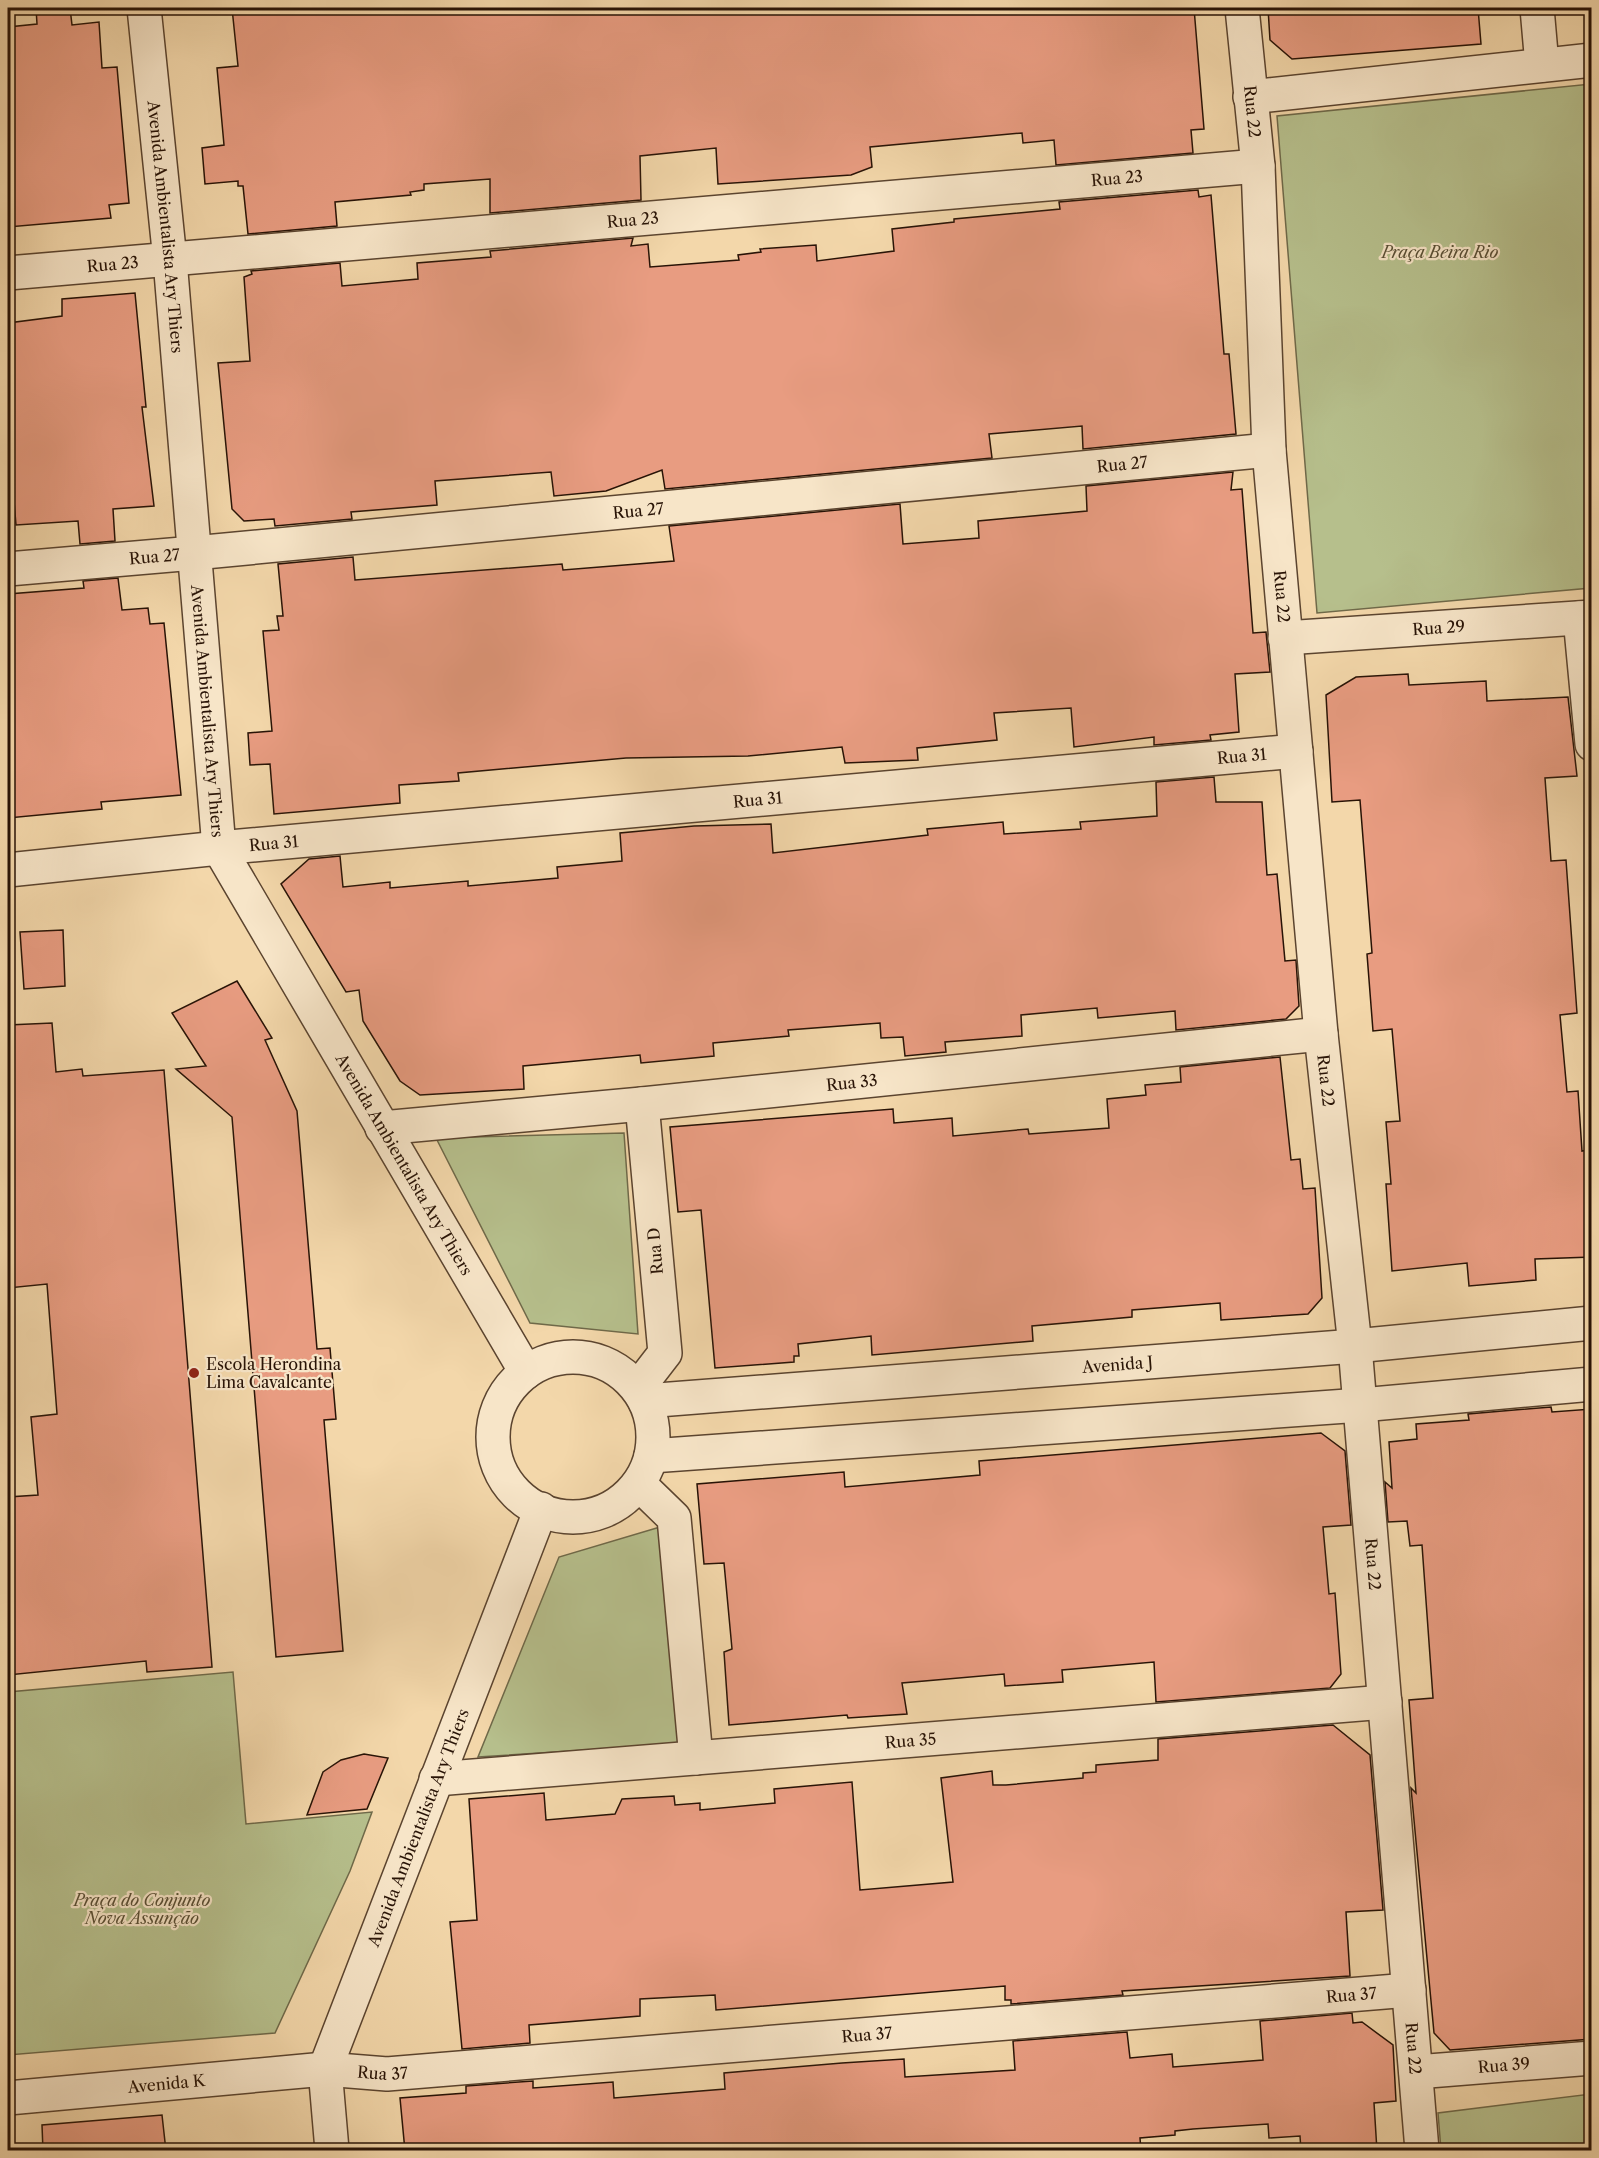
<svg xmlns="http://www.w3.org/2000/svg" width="1599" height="2158" viewBox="0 0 1599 2158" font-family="'Libre Caslon Text',serif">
<rect width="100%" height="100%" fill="#f3d7aa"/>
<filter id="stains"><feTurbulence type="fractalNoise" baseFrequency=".00333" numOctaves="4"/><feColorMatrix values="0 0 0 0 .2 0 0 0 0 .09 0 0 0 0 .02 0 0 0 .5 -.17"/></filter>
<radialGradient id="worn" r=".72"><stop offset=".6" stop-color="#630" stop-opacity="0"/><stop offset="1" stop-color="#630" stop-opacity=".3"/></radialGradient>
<g fill="#b6bf8c" stroke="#6f6949" stroke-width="1.5">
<path d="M1591,84V588L1317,613L1277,116Z"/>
<path d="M624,1133L638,1334L530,1323L436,1138Z"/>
<path d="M660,1527L680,1744L478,1757L559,1557Z"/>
<path d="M233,1672L246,1824L372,1812L350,1871L275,2033L8,2055V1692Z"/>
<path d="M1591,2094V2150H1441L1438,2113Z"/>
</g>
<g fill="#e89c81" stroke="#281306" stroke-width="1.5">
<path d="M36,8H70L72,25L99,22L102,68L117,67L129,203L109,205L111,218L8,227V27L37,24Z"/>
<path d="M232,8H1194L1204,129L1191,130L1193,153L1056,165L1054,140L1023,143L1022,133L870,147L872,167L851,175L718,184L716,148L640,156L641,200L490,213V179L424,184V190L410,192L411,195L335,202L337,226L248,234L243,186H238V181L205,184L202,148L224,145L217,68L238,66Z"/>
<path d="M1268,8H1478L1481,44L1292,59L1270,40Z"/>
<path d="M1198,190L1199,197L1211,195L1224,354H1229L1236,434L1083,449L1082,426L989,434L992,458L665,489L662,470L606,491L554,496L551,472L435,481L437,505L351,512L352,519L275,526L274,519L244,521L232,509L218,363L250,361L244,277L252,274L251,271L340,263L342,286L418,279L417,263L491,257L490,251L633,238L631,246L648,244L650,267L739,260L738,255L761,252L760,249L816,245L817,261L894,251L892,229L954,222V219L1060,209L1059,202Z"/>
<path d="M135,293L146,407H142L154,506L113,509L115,541L80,544L78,521L16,525L11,465H8V323L62,316V299Z"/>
<path d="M1233,472L1231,490L1242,489L1253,633L1266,632L1270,672L1235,674L1239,732L1210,735L1211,740L1154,745V737L1074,747L1071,708L994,713L997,740L917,748L918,760L845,763L842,747L748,756L626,758L458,773L459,781L399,785L400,803L274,814L270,764L250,765L248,733L272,731L263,631L279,630L277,616H283L278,564L353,557L355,580L562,564L563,570L674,561L669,526L900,504L903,544L979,538L978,521L1087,511L1086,486Z"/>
<path d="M118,578L122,610L148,608L150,624L164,623L181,795L101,802L102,809L8,818V594L84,588L83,581Z"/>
<path d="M1408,674L1409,685L1486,681L1487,701L1568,697L1577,776L1545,778L1551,861L1566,860L1577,1013L1560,1015L1567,1092L1578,1091L1582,1151L1588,1150V1168H1592V1257L1535,1259L1536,1280L1469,1286L1467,1263L1392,1271L1386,1184H1391L1386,1122L1400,1121L1392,1029L1373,1031L1367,954L1372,953L1360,800L1332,802L1326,695L1356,677Z"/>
<path d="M1214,777L1216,802H1262L1267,875L1277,874L1285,961L1296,960L1299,1006L1286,1019L1176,1030L1175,1011L1098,1018L1097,1008L1021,1015L1022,1036L945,1042L946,1052L905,1056L903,1037L881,1038L880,1023L788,1030L789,1036L713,1043L714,1056L641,1063L640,1055L523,1066L524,1089L420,1095L400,1081L363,1021L359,990L346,992L281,884L309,859L340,856L343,887L390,882V888L468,881V886L558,878L557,867L622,861L620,833L694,826L771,824L773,853L928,835L927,829L1003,822L1004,834L1081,829L1080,822L1157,816L1156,782Z"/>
<path d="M63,930L65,986L24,989L20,932Z"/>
<path d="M237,981L272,1038L265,1040L297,1111L317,1349L330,1348L336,1419L324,1420L343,1651L276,1657L232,1117L176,1069L206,1066L172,1013Z"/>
<path d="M52,1023L56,1072L82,1069L83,1076L164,1070L212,1667L147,1672L146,1661L8,1675V1497L38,1495L31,1417L57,1414L47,1284L8,1288V1025Z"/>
<path d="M1280,1057L1291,1160L1300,1159L1303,1189L1315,1188L1322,1298L1308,1314L1221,1320L1220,1303L1132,1310V1317L1032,1326L1033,1341L872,1355L871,1336L798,1344L799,1356H794V1362L715,1368L701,1210L678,1212L670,1127L893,1109L894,1123L952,1118L953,1136L1028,1129L1029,1134L1109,1128L1107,1099L1146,1095L1145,1085L1181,1082L1180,1067Z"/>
<path d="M1551,1407L1552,1412L1592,1409V2039L1450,2050L1434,2033L1411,1788L1416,1793L1409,1700L1433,1698L1422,1545L1410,1546L1407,1521L1388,1522L1385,1482L1392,1488L1389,1442L1417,1439L1416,1424L1469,1420L1468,1414Z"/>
<path d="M1321,1433L1345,1451L1351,1525L1323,1527L1329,1594L1335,1593L1341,1674L1330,1688L1156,1702L1154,1662L1062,1670L1063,1682L1005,1686L1004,1674L902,1683L907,1714L848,1718L847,1715L729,1725L724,1652L732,1649L724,1563L704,1564L697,1484L844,1472L845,1487L980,1475L979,1461Z"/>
<path d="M1333,1725L1370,1755L1383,1910L1346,1912L1350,1976L1122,1991L1123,1995L1011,2004V2000H1005V1986L716,2010L715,1995L640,1999V2016L529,2025L530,2043L462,2049L450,1922L477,1920L469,1799L544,1793L546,1820L615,1814L622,1799L674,1796L675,1805L700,1803V1810L775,1803L774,1789L852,1782L860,1890L953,1882L941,1778L992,1771L993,1785H1006L1083,1778V1773L1096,1772V1765L1158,1760V1739Z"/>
<path d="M364,1754L388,1758L367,1809L307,1815L323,1772L341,1760Z"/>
<path d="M1352,2013L1353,2023L1362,2022L1393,2045L1396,2101L1374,2103L1377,2151H1301L1300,2136L1269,2138L1268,2124L1193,2129L1175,2131V2135L1140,2138L1141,2151H885V2147L825,2151H405L400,2098L466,2093V2086L533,2081V2088L613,2082L614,2098L725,2089L724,2073L842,2063L904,2059L905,2077L1015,2070L1013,2041L1127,2032L1130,2058L1172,2054L1173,2067L1263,2060L1260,2021Z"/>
<path d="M162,2115L166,2151H43L42,2125Z"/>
</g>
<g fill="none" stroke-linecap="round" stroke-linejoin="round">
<defs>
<g id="minor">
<path id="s1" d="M144,8L170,260L219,848L526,1372"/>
<path id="s2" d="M1242,8L1258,166L1269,450L1321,1034L1355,1346L1422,2150"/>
<path d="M1537,8L1542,65"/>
<path d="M1250,97L1592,60"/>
<path id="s3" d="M8,273L1258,166"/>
<path id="s4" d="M8,569L194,553L1269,450"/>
<path d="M1580,618L1592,744"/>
<path id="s5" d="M1285,638L1592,617"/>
<path id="s6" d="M8,870L219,848L1296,751"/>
<path id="s7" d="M382,1128L642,1104L1321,1034"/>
<circle cx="573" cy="1437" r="80"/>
<path d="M638,1388L665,1353L642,1104"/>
<path id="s8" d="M645,1401L1355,1346L1592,1323"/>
<path d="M651,1456L1361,1405L1592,1384"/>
<path d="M639,1484L674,1518L696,1758"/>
<path id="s9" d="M436,1779L1385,1702"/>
<path id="s10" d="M1416,2072L1592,2058"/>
<path id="s11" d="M8,2098L325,2069L387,2074L1409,1990"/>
<path id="s12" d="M332,2150L325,2069L541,1509"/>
</g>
</defs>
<use href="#minor" stroke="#5b442f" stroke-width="36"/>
<use href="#minor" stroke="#f7e5c8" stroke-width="33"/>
</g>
<circle fill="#8f2418" stroke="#f7e5c8" stroke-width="2" cx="194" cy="1373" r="6"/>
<g text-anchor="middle" stroke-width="4.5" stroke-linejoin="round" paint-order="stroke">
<g font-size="16" fill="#281306" stroke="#f7e5c8">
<text dy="6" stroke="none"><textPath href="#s2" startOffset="104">Rua 22</textPath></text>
<text dy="6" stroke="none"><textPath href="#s3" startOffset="1113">Rua 23</textPath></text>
<text dy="6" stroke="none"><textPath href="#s3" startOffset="627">Rua 23</textPath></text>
<text dy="6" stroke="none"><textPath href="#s1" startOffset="220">Avenida Ambientalista Ary Thiers</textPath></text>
<text dy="6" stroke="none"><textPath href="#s3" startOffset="105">Rua 23</textPath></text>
<text dy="6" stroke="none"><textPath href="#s4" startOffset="1119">Rua 27</textPath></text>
<text dy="6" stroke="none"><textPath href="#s4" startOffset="633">Rua 27</textPath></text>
<text dy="6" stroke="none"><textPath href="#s4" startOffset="147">Rua 27</textPath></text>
<text dy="6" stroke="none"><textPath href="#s2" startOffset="590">Rua 22</textPath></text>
<text dy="6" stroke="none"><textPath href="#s5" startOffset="154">Rua 29</textPath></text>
<text dy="6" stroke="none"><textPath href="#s1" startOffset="706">Avenida Ambientalista Ary Thiers</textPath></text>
<text dy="6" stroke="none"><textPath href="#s6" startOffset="1239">Rua 31</textPath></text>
<text dy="6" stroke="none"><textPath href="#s6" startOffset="753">Rua 31</textPath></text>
<text dy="6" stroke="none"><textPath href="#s6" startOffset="267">Rua 31</textPath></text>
<text dy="6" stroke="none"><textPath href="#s2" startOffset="1076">Rua 22</textPath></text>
<text dy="6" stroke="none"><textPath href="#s7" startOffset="472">Rua 33</textPath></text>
<text dy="6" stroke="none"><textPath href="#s1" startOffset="1210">Avenida Ambientalista Ary Thiers</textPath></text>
<text transform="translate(655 1251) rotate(-95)" y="6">Rua D</text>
<text dy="6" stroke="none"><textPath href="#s8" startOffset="474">Avenida J</textPath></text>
<text dy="6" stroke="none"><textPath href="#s2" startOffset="1562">Rua 22</textPath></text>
<text dy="6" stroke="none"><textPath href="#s9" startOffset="476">Rua 35</textPath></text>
<text dy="6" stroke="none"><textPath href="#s12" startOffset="340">Avenida Ambientalista Ary Thiers</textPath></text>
<text dy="6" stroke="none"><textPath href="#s11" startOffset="1348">Rua 37</textPath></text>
<text dy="6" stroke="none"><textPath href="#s11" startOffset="862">Rua 37</textPath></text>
<text dy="6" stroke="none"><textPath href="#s2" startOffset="2048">Rua 22</textPath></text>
<text dy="6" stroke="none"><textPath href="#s10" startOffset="88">Rua 39</textPath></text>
<text dy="6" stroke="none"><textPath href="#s11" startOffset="376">Rua 37</textPath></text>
<text dy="6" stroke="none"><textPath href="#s11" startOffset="159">Avenida K</textPath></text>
</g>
<g font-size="16" font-style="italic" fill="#5a4f35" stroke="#f7e5c8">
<text x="1440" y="258">Praça Beira Rio</text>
<text x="142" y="1906">Praça do Conjunto<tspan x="142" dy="18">Nova Assunção</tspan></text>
</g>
<g font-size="16" fill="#281306" stroke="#f7e5c8" text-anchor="start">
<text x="206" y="1370">Escola Herondina<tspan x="206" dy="18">Lima Cavalcante</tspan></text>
</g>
</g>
<rect width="1599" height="2158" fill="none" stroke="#f3d7aa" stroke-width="30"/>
<rect x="9" y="9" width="1581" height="2140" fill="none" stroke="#281306" stroke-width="3"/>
<rect x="15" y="15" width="1569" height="2128" fill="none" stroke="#281306" stroke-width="1.5"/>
<rect width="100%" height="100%" filter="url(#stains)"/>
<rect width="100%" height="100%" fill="url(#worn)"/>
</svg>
